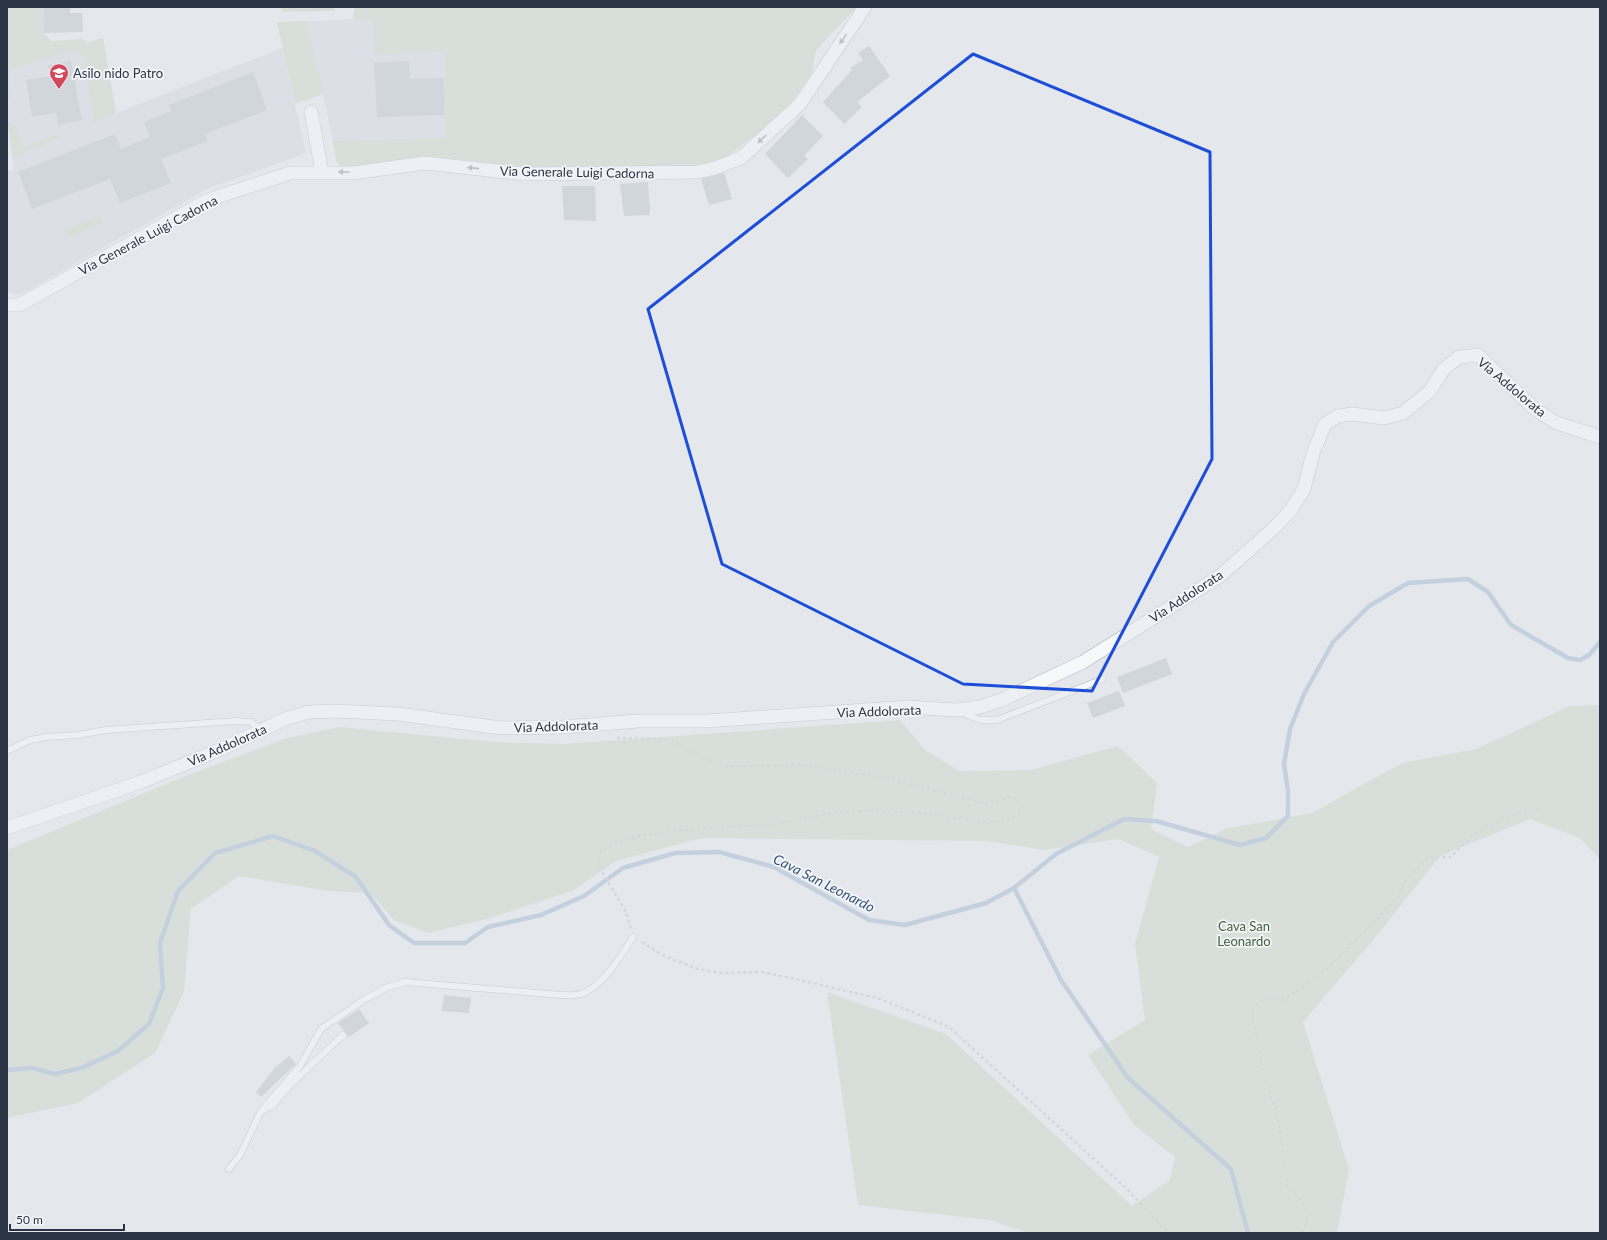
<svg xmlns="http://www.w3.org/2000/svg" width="1607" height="1240" viewBox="0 0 1607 1240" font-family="Lato,sans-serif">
<rect width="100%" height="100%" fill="#e4e7ec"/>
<g fill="#d2d6de">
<path d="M443,16L446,137L333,141L307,21Z"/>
<path d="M103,38L116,113L282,48L306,153L207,189L20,295L7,292V171L14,170L7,117V66Z"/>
</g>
<g fill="#c9d6c5">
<path d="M7,7H43L44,33L51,41L81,39L88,42L103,38L116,113L91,124L93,117L83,56L76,50L20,66L9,72L10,98L7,100Z"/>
<path d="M281,7H334L335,11L282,12Z"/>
<path d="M355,7H857L816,50L812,73L783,114L728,156L713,163L697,167L534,168L425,156L351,168L341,167L336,161L333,141L446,137L444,52L374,55L373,19H353Z"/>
<path d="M307,21L324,94L295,104L277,22Z"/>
<path d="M8,123L16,126L23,147L50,136H64L12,158Z"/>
<path d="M99,215L103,223L68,238L64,230Z"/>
<path d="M1600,705V860L1580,838L1530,819L1440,856L1379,933L1303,1022L1349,1169L1337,1233H1029L989,1220L858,1205L827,992L946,1034L1132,1206L1170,1180L1175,1157L1134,1125L1088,1055L1145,1020L1135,944L1159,857L1118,839L1044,850L988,841L702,838L616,861L572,891L487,919L428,933L394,920L370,893L328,891L239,876L191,909L184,992L155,1053L78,1103L7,1118V850L178,779L284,739L339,727L495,742L564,744L900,720L925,750L959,771L1030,770L1118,746L1157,783L1151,829L1188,847L1225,829L1312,813L1402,763L1476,749L1570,706Z"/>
</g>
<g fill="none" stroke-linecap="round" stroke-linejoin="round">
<g stroke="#9fb4cc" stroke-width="4.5">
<path d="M1014,888L1061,980L1128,1078L1231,1169L1248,1233"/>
<path d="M7,1070L32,1068L55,1074L81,1068L118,1051L149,1024L163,988L160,943L178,891L215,853L273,836L315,851L356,877L389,925L414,943H465L488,927L541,915L584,896L623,868L675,853L719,852L774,867L869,920L905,925L986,903L1014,888L1056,854L1124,819L1156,821L1240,845L1266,838L1288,816V791L1284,764L1290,729L1304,694L1333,642L1369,606L1408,583L1468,579L1488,592L1511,625L1568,658L1580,660L1589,655L1600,642"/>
</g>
</g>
<g fill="#bbc0ca">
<path d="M43,7H70V13H82L83,32L44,33Z"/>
<path d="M869,46L890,76L857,102L862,107L844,124L823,102L852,70L850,68L863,60L858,53Z"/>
<path d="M71,61L82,120L58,125L56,113L32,117L26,80L50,76L48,65Z"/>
<path d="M409,61L410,79L444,78L445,115L377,117L374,63Z"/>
<path d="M253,72L267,110L205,134L208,141L161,159L171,183L120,203L110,179L32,209L18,172L115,134L121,149L150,137L144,122L171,111L169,105Z"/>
<path d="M802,115L823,136L804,156L808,159L788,178L765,154Z"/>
<path d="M724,173L732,199L709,205L701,179Z"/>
<path d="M648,182L650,215L624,216L620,184Z"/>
<path d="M562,186H595L596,221L564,220Z"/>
<path d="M1166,658L1172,674L1123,693L1117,677Z"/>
<path d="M1119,691L1125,706L1093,718L1087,703Z"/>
<path d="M444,995L471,998L469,1013L442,1011Z"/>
<path d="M359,1009L369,1023L349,1037L338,1023Z"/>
<path d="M289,1056L296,1064L261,1097L256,1092L274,1069Z"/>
</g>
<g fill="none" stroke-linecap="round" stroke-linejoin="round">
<defs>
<g id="lane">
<path d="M961,712L980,720H997L1103,679"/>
<path d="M7,751L30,740L46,737L78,735L106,730L236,721L251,722L260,730"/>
<path d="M263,1110L272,1106L293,1082L343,1035"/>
<path d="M229,1169L240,1155L261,1111L300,1066L321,1029L365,999L388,987L405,982L561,995C567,995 574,996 580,994C601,989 622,954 633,937"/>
</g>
<g id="street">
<path d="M311,112L322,172"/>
<path d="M7,305H19L208,200L290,173H353L425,163L523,174L697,172L715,168L741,158L800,104L865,7"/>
<path d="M7,828L141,782L219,750L285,719L309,712L336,711L398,714L501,728L564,727L638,721H707L908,707L956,710L980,707L1004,699L1083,662L1220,576L1274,528L1291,510L1304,489L1313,453L1325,424L1338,416L1353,414L1384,418L1403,413L1430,391L1444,369L1459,357L1478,355L1536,410L1557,423L1600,437"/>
</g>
</defs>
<use href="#lane" stroke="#a9aeb7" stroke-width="7"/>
<use href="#street" stroke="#a9aeb7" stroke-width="14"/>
<g stroke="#c2c5cb" stroke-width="2.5" stroke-dasharray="3 3" stroke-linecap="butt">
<path d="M617,738L667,739L715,763L726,766L797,765L888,778L986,804L1009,797L1016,798L1021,811C1002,832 956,816 931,814C902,812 872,809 843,812C819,814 796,822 772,824C719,829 664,827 613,843C608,845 603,850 599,854L598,865L626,912L631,929"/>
<path d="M642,942L662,955L698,969L721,973L761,972L791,978L880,999L949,1027L1129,1191L1168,1233"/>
<path d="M1302,1233L1308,1217L1303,1202L1288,1188L1278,1119L1264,1073L1252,1013L1262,998L1284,1000L1330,967L1355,940L1390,906L1399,895L1403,883L1428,857H1451L1476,832L1508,816L1542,809"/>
</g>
<use href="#lane" stroke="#f7f8fa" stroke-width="6"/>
<use href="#street" stroke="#f7f8fa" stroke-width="13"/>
</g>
<defs><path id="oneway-solid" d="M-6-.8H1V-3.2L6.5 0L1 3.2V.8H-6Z"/></defs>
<g fill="#9196a0">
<use href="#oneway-solid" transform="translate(843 39) rotate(124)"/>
<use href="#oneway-solid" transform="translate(762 139) rotate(137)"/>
<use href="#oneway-solid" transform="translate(473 168) rotate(-174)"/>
<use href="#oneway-solid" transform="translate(344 172) rotate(-178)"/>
</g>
<path d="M0 0H1607V1240H0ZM973,54L1210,152L1212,459L1092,691L963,684L722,564L648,309Z" fill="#e4e7ec" fill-opacity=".55" fill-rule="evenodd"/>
<path fill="none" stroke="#1d4ed8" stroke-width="3" stroke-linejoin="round" d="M973,54L1210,152L1212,459L1092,691L963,684L722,564L648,309Z"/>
<defs>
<symbol id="school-pin" viewBox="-11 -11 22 30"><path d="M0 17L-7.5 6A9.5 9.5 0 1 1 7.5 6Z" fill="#d1495b" stroke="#f4f6f9"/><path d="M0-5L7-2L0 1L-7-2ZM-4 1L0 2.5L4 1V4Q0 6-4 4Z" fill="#fff"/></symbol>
</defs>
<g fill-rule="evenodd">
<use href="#school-pin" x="48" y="62" width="22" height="30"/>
</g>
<g text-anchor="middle" stroke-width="3.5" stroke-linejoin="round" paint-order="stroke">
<g font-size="13" fill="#2b3445" stroke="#f4f6f9" text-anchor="start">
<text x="73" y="78">Asilo nido Patro</text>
</g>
<g font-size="13" fill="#2b3445" stroke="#f4f6f9">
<text transform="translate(577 172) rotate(1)" y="5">Via Generale Luigi Cadorna</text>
<text transform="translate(148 235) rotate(-28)" y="5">Via Generale Luigi Cadorna</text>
<text transform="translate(1512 387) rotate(40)" y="5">Via Addolorata</text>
<text transform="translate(1186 596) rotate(-33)" y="5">Via Addolorata</text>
<text transform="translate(879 711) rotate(-2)" y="5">Via Addolorata</text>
<text transform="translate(556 726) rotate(-2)" y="5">Via Addolorata</text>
<text transform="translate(227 745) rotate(-24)" y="5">Via Addolorata</text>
</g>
<g font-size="13" fill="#3f6138" stroke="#f4f6f9">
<text x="1244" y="931">Cava San<tspan x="1244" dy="15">Leonardo</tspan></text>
</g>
<g font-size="14" font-style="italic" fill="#34527a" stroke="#f4f6f9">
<text transform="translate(824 883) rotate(27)" y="5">Cava San Leonardo</text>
</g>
</g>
<rect width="1607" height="1240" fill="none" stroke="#2b3445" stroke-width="16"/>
<path d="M10 1224v6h114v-6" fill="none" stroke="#2b3445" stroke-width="2"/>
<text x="16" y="1224" font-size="12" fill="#2b3445" stroke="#f4f6f9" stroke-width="3" paint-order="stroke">50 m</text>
</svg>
